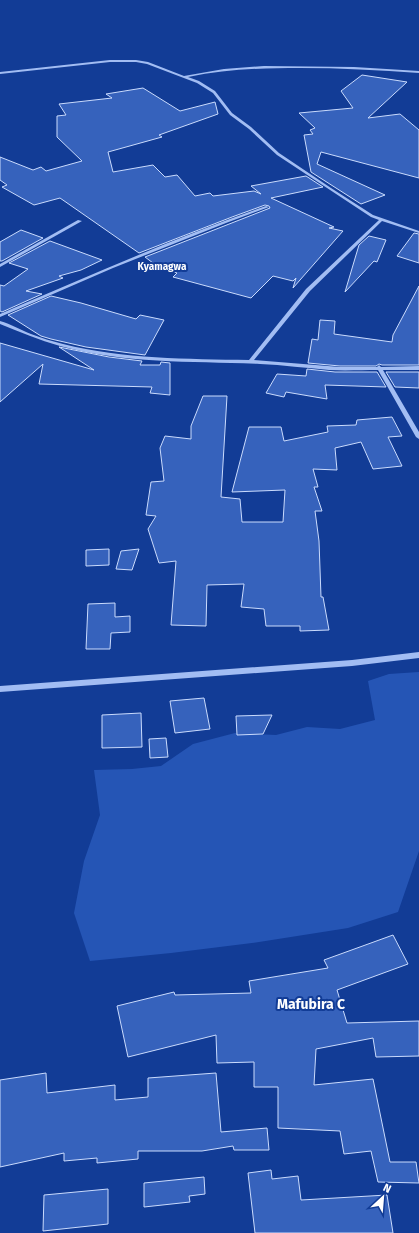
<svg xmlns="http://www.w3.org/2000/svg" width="419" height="1233" viewBox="0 0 419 1233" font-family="'Fira Sans',sans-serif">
<rect width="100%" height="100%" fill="#123c96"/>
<path fill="#2555b5" d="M419,672V851L398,912L348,928L259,942L171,953L90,961L74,913L84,861L100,815L94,770L132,769L161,766L193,744L235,733L276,735L307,727L340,729L375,720L368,681L389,674Z"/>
<g fill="#3662bc" stroke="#cadbfd">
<path d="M362,75L407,82L368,118L400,114L419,130V178L321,152L317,164L385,195L361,204L311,172L304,135L313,134L310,130L315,128L299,113L353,108L341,91Z"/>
<path d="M143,88L180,111L215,102L218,114L159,135L162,137L108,152L113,172L153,165L165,177L177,175L195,196L210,193L213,196L254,191L261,194L251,186L306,176L323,187L271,198L334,227L329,228L343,231L293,288L296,278L293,281L273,276L251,298L173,277L177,273L153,263L145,257L270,208L269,206L265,205L232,217L139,253L60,198L34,205L2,187L7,185L0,180V157L33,170L41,167L46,171L82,161L57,137V116L66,115L59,104L112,98L106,94Z"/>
<path d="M21,230L43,238L2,261H0V242Z"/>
<path d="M414,233L419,234V263L397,256Z"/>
<path d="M369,236L386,240L377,262L374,261L345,292L359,245Z"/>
<path d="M50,241L102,260L81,270L59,276L63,278L26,291L42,294L2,312L0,311V285L4,286L28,269L9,263Z"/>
<path d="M419,286V365H382L379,364L376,366H340L308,363L312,339L318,340L320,320L335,321L334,334L392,342L393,335Z"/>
<path d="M51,296L81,303L136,319L140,315L164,320L145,355L86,347L51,339L41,336L8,315Z"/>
<path d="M0,343L94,370L59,347L109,357L142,361L140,365H160L161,362L170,363V395L150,393L152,387L39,384L43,364L0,402Z"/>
<path d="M307,369L335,372H377L386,387L325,385L327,399L286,392L284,397L266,393L277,374L306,376Z"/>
<path d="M386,372H419V388L395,387Z"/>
<path d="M203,396H227L221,497L240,499L242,522H283L285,490L232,492L249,427H281L284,441L328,432L327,426L356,425L357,420L392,417L402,436L388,437L402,466L373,469L361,442L335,448L337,470L313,469L318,487H314L322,511H315L319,541L321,597H323L329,630L300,631V626H266L264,609L241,607L244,584L207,585L206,626L171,625L176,561L159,563L148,529L156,516L146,515L151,482L164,481L160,448L165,436L191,439V426Z"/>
<path d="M109,549V565L86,566V550Z"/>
<path d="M139,549L132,570L116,569L121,551Z"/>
<path d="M115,603V617L130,616V632L111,633L110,649H86L88,604Z"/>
<path d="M204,698L210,729L175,733L170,701Z"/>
<path d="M141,713L142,747L102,748V715Z"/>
<path d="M272,715L263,734L237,735L236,716Z"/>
<path d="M166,738L168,757L150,758L149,739Z"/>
<path d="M393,935L408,964L337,990L347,1023L419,1021V1056L376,1057L373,1038L316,1049L314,1085L373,1079L390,1162H416L419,1183L378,1182L371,1151L344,1154L340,1131L278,1128V1087H254V1062L217,1063L216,1035L128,1057L117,1006L174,992L175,995L251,993L249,981L328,968L324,960Z"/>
<path d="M46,1073L47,1093L115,1085V1100L148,1097V1078L216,1073L221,1132L267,1128L269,1150H234L233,1146L202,1151H138V1159L97,1163V1158L64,1161V1153L0,1167V1080Z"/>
<path d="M271,1170L272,1179L298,1176L301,1200L387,1195L393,1233H255L248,1173Z"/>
<path d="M204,1177L205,1194L189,1196L190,1202L144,1207V1183Z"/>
<path d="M108,1189V1224L43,1231L44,1195Z"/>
</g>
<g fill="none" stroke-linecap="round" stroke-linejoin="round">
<g fill="#a2bdf3" fill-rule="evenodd">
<path d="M110,60H136L148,62L184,76L224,69L264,66L354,67L419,71V73C379,70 340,68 300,68C262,68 225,69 188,77L199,81L215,91L232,113L251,127L279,153L331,188L373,215L419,231V233L382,221L310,291L254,360L340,367H377L379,365L381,367L419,366V370H383L419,432V439L416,437L378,370C362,370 345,371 329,370C306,368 283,365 260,364C193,361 125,364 60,346C39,340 20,332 0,324V321C11,324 21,330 31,334C41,338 52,341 63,344C124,359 187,359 249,360L306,289L379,220L371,217L277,155L249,129L230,115L213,93L197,83L147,64L136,62H110L0,74V72Z"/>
<path d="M266,206L269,207L226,223L113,268L0,317V314C88,276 175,238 266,206Z"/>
<path d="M78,220L82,221L0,267V264Z"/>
<path d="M419,652V658L352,666L0,692V686L352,660Z"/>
</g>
</g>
<g text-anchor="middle" stroke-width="4" stroke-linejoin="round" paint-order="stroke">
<g font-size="10" font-weight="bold" fill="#fff" stroke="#123c96">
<text x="162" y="270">Kyamagwa</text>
</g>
<g font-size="14" font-weight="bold" fill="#fff" stroke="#123c96">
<text x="311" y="1009">Mafubira C</text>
</g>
</g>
<g transform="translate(383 1197) rotate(26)" stroke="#123c96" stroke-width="3" paint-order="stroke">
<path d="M0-3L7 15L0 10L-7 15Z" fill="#ffffff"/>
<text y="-6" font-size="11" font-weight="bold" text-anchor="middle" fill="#ffffff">N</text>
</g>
</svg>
